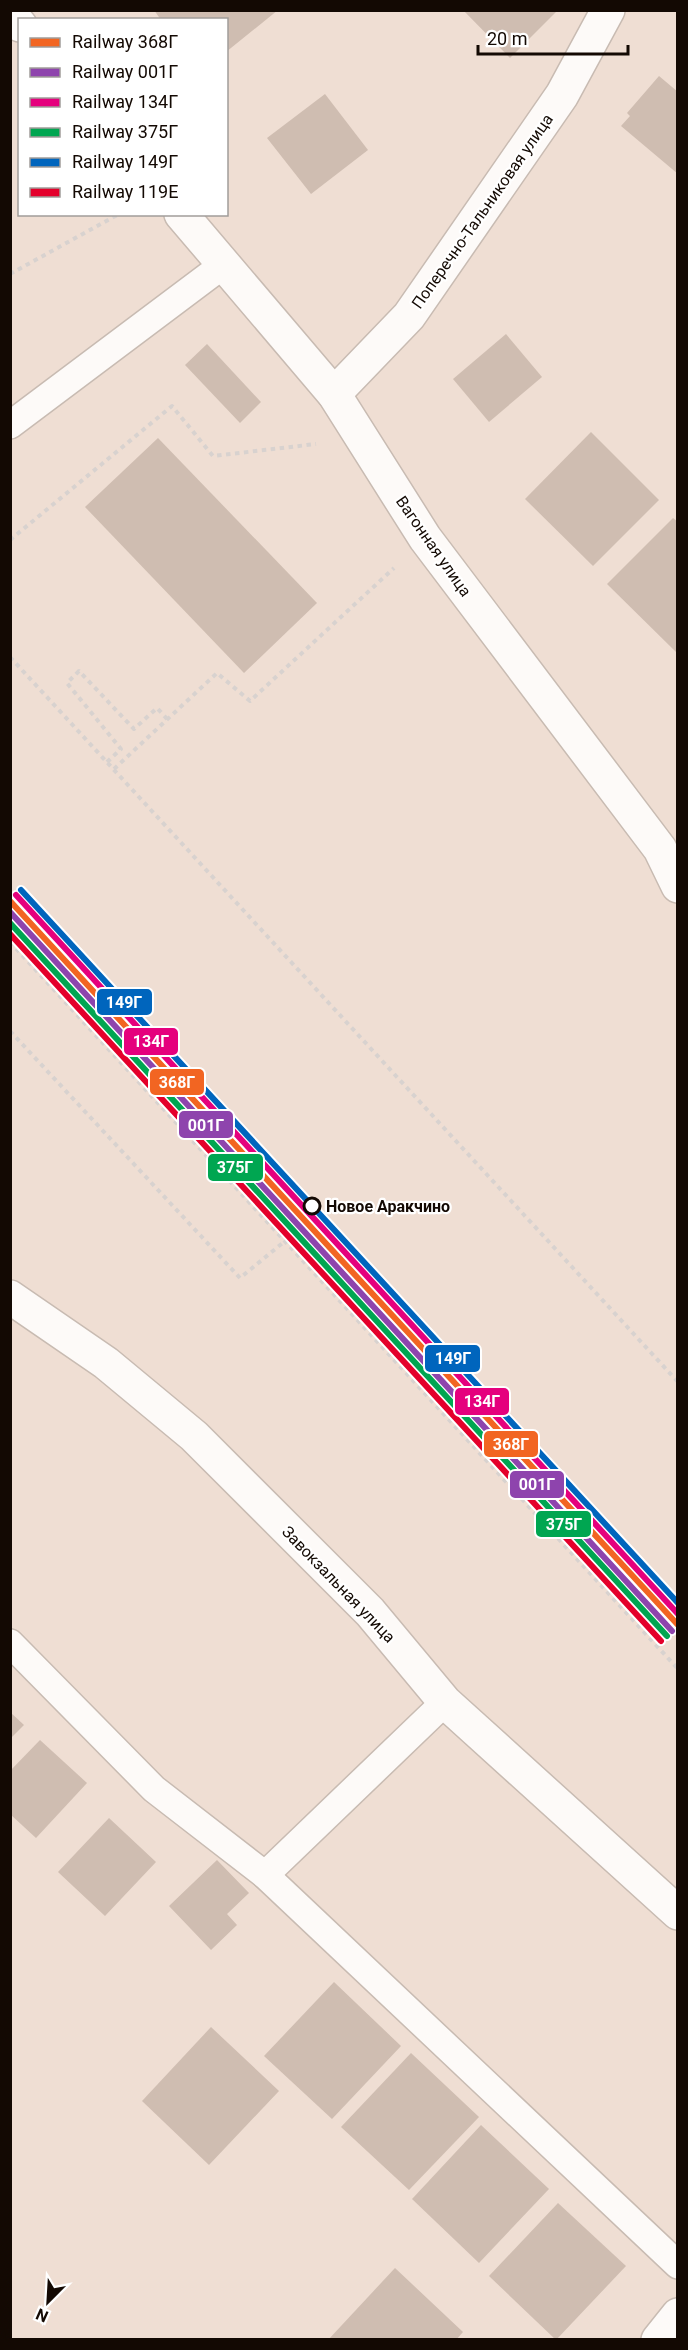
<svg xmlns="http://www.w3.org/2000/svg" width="688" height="2350" viewBox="0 0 688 2350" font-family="Roboto,sans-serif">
<rect width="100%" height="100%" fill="#efded3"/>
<g fill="#cfbdb1">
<path d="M154,10H278L226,52V20H161Z"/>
<path d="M463,10H558L510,58Z"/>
<path d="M659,76L678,92V174L621,126L630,116L627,113Z"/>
<path d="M325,94L368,150L311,194L267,138Z"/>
<path d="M506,334L542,377L489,422L453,379Z"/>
<path d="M207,344L261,402L240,423L185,365Z"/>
<path d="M591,432L659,500L593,566L525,499Z"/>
<path d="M158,438L317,603L244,673L85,507Z"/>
<path d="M673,518L678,522L676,652L607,584Z"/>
<path d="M10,1712L24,1725L10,1739Z"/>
<path d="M40,1740L87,1783L36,1838L10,1814V1771Z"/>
<path d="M109,1818L156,1862L105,1916L58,1872Z"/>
<path d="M217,1860L249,1893L227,1914L237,1925L211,1950L169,1906Z"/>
<path d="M334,1982L401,2046L332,2119L264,2056Z"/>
<path d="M211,2027L279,2091L209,2165L142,2101Z"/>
<path d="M411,2053L479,2117L409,2190L341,2127Z"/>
<path d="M481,2125L549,2189L479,2263L412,2199Z"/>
<path d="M558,2203L626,2266L556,2340L489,2276Z"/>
<path d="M395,2268L463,2332L456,2340H328Z"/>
</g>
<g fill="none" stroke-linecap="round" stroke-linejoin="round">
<defs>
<g id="lane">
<path d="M10,425L223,265"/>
<path d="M10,1643L154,1789L265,1875L678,2265"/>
<path d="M265,1875L445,1702"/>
</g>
<g id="street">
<path d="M10,14L20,25"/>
<path d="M181,214L334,394L425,538L660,849L678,886"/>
<path d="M334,394L409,316L562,95L608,10"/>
<path d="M10,1297L106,1363L194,1436L370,1612L445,1702L678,1913"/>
<path d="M658,2340L678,2315"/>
</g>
</defs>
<use href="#lane" stroke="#c8bbb2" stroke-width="30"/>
<use href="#street" stroke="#c8bbb2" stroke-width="36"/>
<g stroke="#d8d2cf" stroke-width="4" stroke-dasharray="4.5 4.5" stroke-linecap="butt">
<path d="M10,274L119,214"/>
<path d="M10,540L172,406L213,456L316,444"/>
<path d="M10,657L678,1382"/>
<path d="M107,762L121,749L67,683L79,671L134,729L157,708L169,721"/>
<path d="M114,769L217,673L250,701L394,568"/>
<path d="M10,942L678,1669"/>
<path d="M10,1031L240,1278L285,1241"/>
</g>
<use href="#lane" stroke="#fdfaf8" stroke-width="27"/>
<use href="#street" stroke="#fdfaf8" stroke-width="33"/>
<defs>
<path id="rail-1" d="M10,901L678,1625"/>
<path id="rail-2" d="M10,912L672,1631"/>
<path id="rail-3" d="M16,895L678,1614"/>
<path id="rail-4" d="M10,923L667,1636"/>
<path id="rail-5" d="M21,890L678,1603"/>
<path id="rail-6" d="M10,934L661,1641"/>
</defs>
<use href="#rail-1" stroke="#fff" stroke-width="10"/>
<use href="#rail-2" stroke="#fff" stroke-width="10"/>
<use href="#rail-3" stroke="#fff" stroke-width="10"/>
<use href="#rail-4" stroke="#fff" stroke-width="10"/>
<use href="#rail-5" stroke="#fff" stroke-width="10"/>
<use href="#rail-6" stroke="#fff" stroke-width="10"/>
<use href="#rail-1" stroke="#f26522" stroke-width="6"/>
<use href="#rail-2" stroke="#8e44ad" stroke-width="6"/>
<use href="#rail-3" stroke="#e5007d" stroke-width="6"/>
<use href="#rail-4" stroke="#00a651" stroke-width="6"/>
<use href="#rail-5" stroke="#0065bd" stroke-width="6"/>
<use href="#rail-6" stroke="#e4002b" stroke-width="6"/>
</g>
<circle fill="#fff" stroke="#130903" stroke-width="3" cx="312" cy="1206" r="8"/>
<g text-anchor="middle" stroke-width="4.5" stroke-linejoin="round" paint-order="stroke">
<g font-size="16" fill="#130903" stroke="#fff">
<text transform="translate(482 211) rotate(-55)" y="6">Поперечно-Тальниковая улица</text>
<text transform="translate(434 546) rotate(55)" y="6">Вагонная улица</text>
<text transform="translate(339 1584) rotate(46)" y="6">Завокзальная улица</text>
</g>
<g font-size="16" font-weight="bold" fill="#130903" stroke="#fff" text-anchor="start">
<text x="326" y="1212">Новое Аракчино</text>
</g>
</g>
<g stroke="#fff" stroke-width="2">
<rect x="96" y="988" width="57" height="28" rx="6" fill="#0065bd"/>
<rect x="123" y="1027" width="56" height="29" rx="6" fill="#e5007d"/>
<rect x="149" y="1068" width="56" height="28" rx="6" fill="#f26522"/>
<rect x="178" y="1110" width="56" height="29" rx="6" fill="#8e44ad"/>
<rect x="207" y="1153" width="57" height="29" rx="6" fill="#00a651"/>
<rect x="424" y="1344" width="57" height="29" rx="6" fill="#0065bd"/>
<rect x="454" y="1387" width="56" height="29" rx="6" fill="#e5007d"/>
<rect x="483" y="1430" width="56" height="28" rx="6" fill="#f26522"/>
<rect x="509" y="1470" width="56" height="29" rx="6" fill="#8e44ad"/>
<rect x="535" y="1510" width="57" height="28" rx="6" fill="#00a651"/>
</g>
<g font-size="16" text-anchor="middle" font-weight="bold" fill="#fff">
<text x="124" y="1008">149Г</text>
<text x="151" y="1047">134Г</text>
<text x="177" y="1088">368Г</text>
<text x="206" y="1131">001Г</text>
<text x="235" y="1173">375Г</text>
<text x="453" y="1364">149Г</text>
<text x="482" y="1407">134Г</text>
<text x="511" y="1450">368Г</text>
<text x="537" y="1490">001Г</text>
<text x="564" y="1530">375Г</text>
</g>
<rect width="688" height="2350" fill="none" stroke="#130903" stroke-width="24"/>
<rect x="18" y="18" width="210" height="198" fill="#ffffff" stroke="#a19d9a" stroke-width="1.5"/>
<rect x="30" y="38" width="30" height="9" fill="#f26522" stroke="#a19d9a" stroke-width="1.5"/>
<text x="72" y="48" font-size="18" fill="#130903">Railway 368Г</text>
<rect x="30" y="68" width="30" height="9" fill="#8e44ad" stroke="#a19d9a" stroke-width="1.5"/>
<text x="72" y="78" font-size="18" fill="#130903">Railway 001Г</text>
<rect x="30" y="98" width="30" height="9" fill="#e5007d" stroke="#a19d9a" stroke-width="1.5"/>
<text x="72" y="108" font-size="18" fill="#130903">Railway 134Г</text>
<rect x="30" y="128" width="30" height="9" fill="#00a651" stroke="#a19d9a" stroke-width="1.5"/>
<text x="72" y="138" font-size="18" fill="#130903">Railway 375Г</text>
<rect x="30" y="158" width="30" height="9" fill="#0065bd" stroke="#a19d9a" stroke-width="1.5"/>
<text x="72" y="168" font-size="18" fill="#130903">Railway 149Г</text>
<rect x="30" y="188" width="30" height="9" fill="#e4002b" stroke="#a19d9a" stroke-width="1.5"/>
<text x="72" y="198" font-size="18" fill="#130903">Railway 119Е</text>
<g transform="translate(48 2302) rotate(204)" stroke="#ffffff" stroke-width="4.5" paint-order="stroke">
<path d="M0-4.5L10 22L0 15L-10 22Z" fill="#130903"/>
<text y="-9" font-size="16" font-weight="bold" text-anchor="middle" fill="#130903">N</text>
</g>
<path d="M478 45v9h150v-9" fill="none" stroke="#130903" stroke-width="3"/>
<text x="487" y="45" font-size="18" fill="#130903" stroke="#ffffff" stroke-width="4.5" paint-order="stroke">20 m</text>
</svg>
